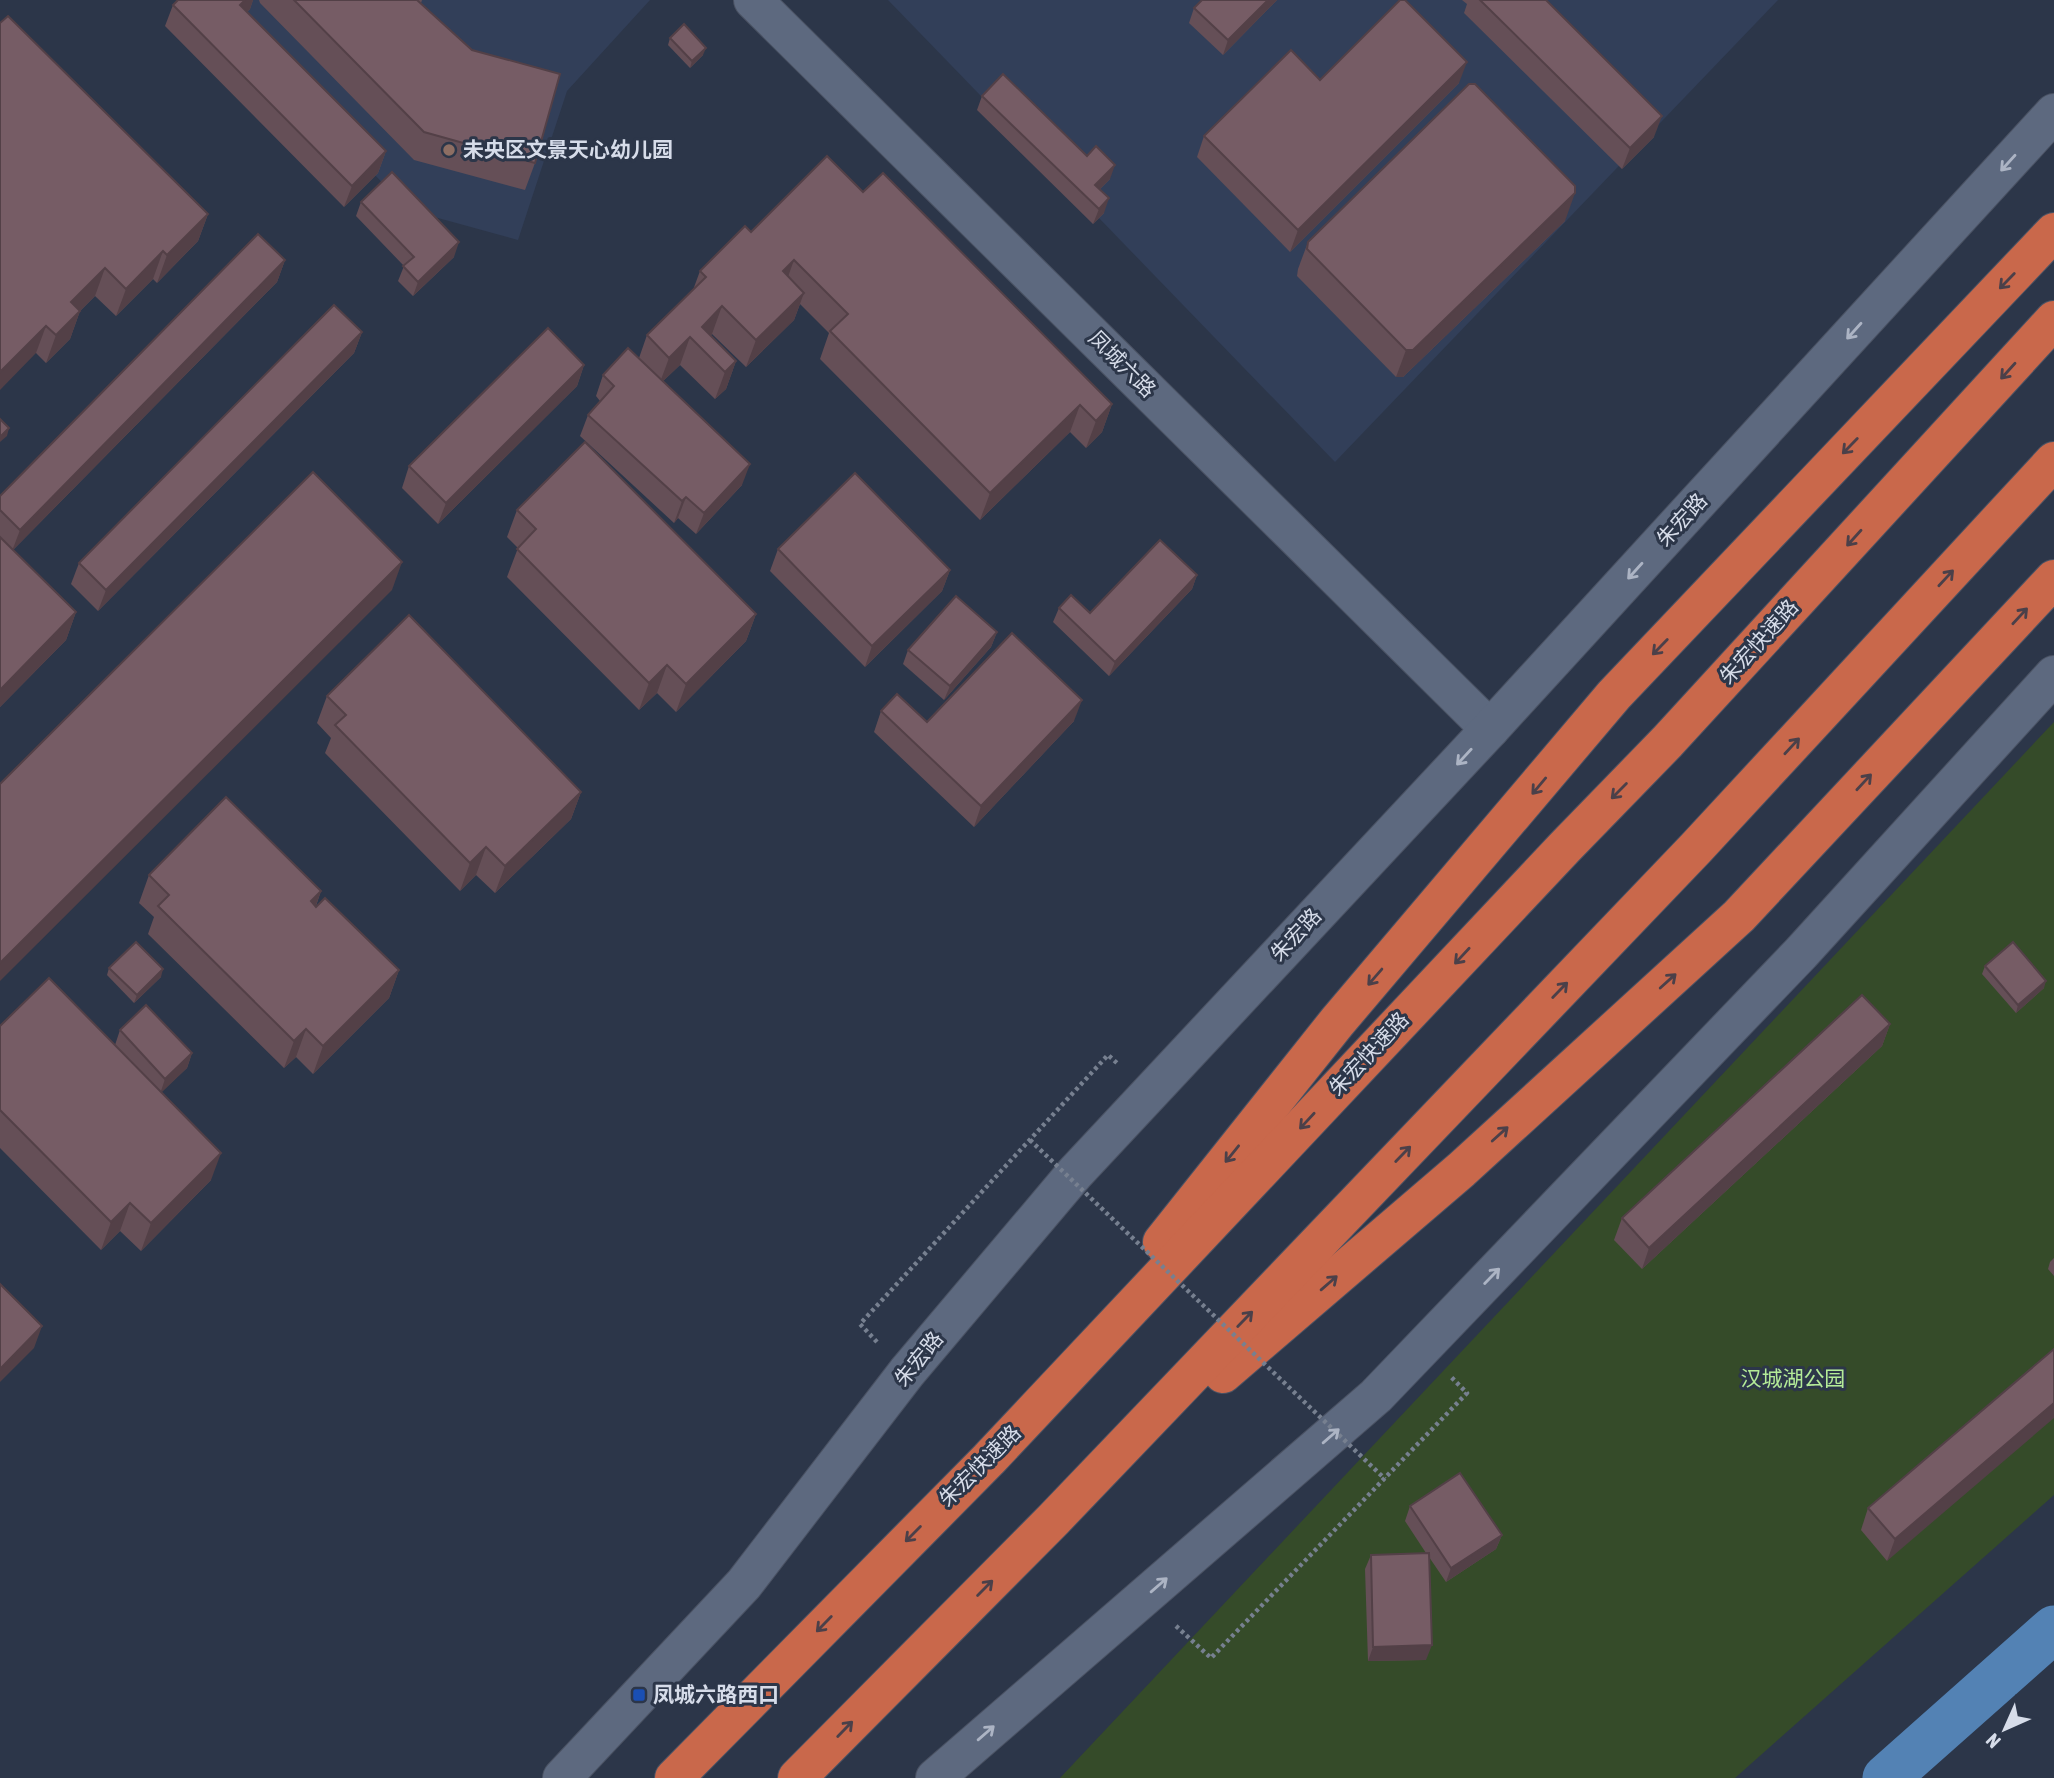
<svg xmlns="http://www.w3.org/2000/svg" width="2054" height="1778" viewBox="0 0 2054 1778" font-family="'Asap Condensed','Noto Sans SC',sans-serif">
<rect width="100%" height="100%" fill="#2c3649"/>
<g fill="#323f59">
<path d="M240,0H650L567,91L518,240L409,210L250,47Z"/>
<path d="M888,0H1778L1335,462Z"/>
</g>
<path fill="#354b29" d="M2054,722V1495L1735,1778H1060Z"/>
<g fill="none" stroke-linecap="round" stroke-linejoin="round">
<path stroke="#5382b4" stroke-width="47" d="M1886,1778L2054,1629"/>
<defs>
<g id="secondary">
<path d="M753,0L1490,729"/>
<path d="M562,1778L744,1584L907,1372L1075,1173L1490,729L2054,113"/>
<path d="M935,1778L1376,1396L1801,953L2054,675"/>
</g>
<g id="highway">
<path d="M1162,1242L1337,1022L1614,695L2054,232"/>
<path d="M1223,1374L1461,1170L1739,916L2054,579"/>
<path d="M674,1778L989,1459L1565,847L1667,742L2054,320"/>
<path d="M797,1778L1054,1519L1696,848L2054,461"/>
</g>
</defs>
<use href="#secondary" stroke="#4a5263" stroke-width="40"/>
<use href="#highway" stroke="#4a5263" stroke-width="40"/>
<g stroke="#778090" stroke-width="4.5" stroke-dasharray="3.5 3.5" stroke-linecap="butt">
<path d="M877,1342L860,1324L1108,1055L1118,1064"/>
<path d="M1176,1626L1211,1658L1467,1393L1451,1377"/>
</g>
<use href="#secondary" stroke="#5d697f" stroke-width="38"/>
<use href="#highway" stroke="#c9684b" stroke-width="38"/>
<path stroke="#778090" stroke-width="4.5" stroke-dasharray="3.5 3.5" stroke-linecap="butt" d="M1030,1140L1385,1479"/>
</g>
<g fill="#654f57">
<path d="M178,0H253L250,9L247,12L386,151L378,173L344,207L165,26L173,5Z"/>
<path d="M259,0H422L421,3L535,163L525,190L414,160L260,3Z"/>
<path d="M1277,0L1223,55L1189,23L1194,8Z"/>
<path d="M1462,0H1546L1654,137L1622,169L1464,13L1467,4Z"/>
<path d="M0,23L208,214L198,241L157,283L153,279L116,316L95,296L80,311L70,339L46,363L36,353Z"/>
<path d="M670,38L703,55L690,68L668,45Z"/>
<path d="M1320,80L1459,83L1290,252L1197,157L1204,136Z"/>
<path d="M982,96L1110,179L1099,190L1104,213L1093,224L977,110Z"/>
<path d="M863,192L1112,404L1102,432L1086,448L1070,432L980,520L820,359L829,333L800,304L794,320L746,367L712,334L710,336L736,361L726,389L715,399L680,365L663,381L742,485L696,534L678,518L674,523L580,436L588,415L600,401L596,396L603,375L639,358L647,335L693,290L700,271L751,232Z"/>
<path d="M361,202L454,257L413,296L398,281L404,266L356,216Z"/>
<path d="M1565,221L1403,377H1396L1297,276L1298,269L1308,242Z"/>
<path d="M285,260L277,282L13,550L76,612L66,640L0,707V496Z"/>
<path d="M362,332L354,353L98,611L71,584L79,563Z"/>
<path d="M584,365L577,386L438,524L402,488L409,466Z"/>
<path d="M517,510L756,614L746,641L676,712L657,693L639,710L507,577L518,548L507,537Z"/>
<path d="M778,549L950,570L942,591L865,667L770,571Z"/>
<path d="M1197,575L1192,589L1109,676L1053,622L1059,608L1090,613Z"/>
<path d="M997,632L991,647L944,700L903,664L908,650Z"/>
<path d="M327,696L581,792L571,819L495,893L476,875L460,891L325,753L331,738L317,723Z"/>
<path d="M881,711L927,722L1074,721L974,827L874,732Z"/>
<path d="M149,875L321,891L316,906L399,970L389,998L313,1074L296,1057L284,1068L148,934L154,917L139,903Z"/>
<path d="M1985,966L2044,988L2016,1013L1982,974Z"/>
<path d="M109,968L161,977L134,1003L107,975Z"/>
<path d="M1890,1024L1882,1046L1642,1269L1614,1240L1622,1218Z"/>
<path d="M0,1026L115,1045L120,1030L192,1053L187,1068L161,1092L211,1180L141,1251L120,1231L101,1250L0,1148Z"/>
<path d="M2054,1258V1276L2048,1269L2050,1262Z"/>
<path d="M2054,1349L1887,1561L1861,1530L1868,1508Z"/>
<path d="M1410,1506L1502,1535L1496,1549L1446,1582L1429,1557L1426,1660L1368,1661L1365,1569L1371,1555L1426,1553L1405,1521Z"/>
</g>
<g fill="#534047">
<path d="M245,0H253L250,9L232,27L240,5Z"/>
<path d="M1268,0H1277L1223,55L1228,40Z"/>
<path d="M706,48L703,55L690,68L692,61Z"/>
<path d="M1467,62L1459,83L1290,252L1298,230Z"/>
<path d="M1662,116L1654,137L1622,169L1630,148Z"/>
<path d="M386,151L378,173L344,207L352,186Z"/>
<path d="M1115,165L1110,179L1089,200L1095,185Z"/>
<path d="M1575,193L1565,221L1403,377H1396L1406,350Z"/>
<path d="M1109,198L1104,213L1093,224L1099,209Z"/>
<path d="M208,214L198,241L157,283L167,255Z"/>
<path d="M459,242L454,257L413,296L418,282Z"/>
<path d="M163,251L153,279L116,316L126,289Z"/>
<path d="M285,260L277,282L12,551L20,530Z"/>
<path d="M794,260L784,288L783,271Z"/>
<path d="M105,268L95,296L61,330L71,302Z"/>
<path d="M804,293L794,320L746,367L756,340Z"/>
<path d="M722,306L712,334L700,346L702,327Z"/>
<path d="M80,311L70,339L46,363L56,335Z"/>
<path d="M46,326L36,353L0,390V372Z"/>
<path d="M362,332L354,353L98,611L106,590Z"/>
<path d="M690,337L680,365L659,385L669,358Z"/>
<path d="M736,361L726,389L715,399L725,372Z"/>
<path d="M584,365L577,386L438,524L446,503Z"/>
<path d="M1112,404L1102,432L1086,448L1096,421Z"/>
<path d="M1080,405L1070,432L980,520L990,493Z"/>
<path d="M9,428L7,436L0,442V437Z"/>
<path d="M750,464L742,485L696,534L704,513Z"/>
<path d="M686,497L678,518L674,523L682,501Z"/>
<path d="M402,562L392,590L0,981V963Z"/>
<path d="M950,570L942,591L865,667L872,646Z"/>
<path d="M1197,575L1192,589L1109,676L1115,662Z"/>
<path d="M76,612L66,640L0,707V690Z"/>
<path d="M756,614L746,641L676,712L686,684Z"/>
<path d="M997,632L991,647L944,700L950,686Z"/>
<path d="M667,665L657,693L639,710L649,683Z"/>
<path d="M1082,700L1074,721L974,827L981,806Z"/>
<path d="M581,792L571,819L495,893L505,866Z"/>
<path d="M486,847L476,875L460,891L470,863Z"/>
<path d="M321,891L311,919V901Z"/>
<path d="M163,969L161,977L134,1003L137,995Z"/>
<path d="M399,970L389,998L313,1074L323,1046Z"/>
<path d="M2046,981L2044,988L2016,1013L2018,1005Z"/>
<path d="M1890,1024L1882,1046L1642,1269L1649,1248Z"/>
<path d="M306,1029L296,1057L284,1068L294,1041Z"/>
<path d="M192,1053L187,1068L160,1094L165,1079Z"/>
<path d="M221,1153L211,1180L141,1251L151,1223Z"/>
<path d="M130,1203L120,1231L101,1250L111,1222Z"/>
<path d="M42,1326L34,1348L0,1382V1369Z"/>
<path d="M2054,1403V1418L1887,1561L1895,1539Z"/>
<path d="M1502,1535L1496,1549L1446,1582L1451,1568Z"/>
<path d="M1432,1645L1426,1660L1368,1661L1373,1647Z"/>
</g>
<g fill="#765c65" stroke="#534047" stroke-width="2">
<path d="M178,0H245L240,5L386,151L352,186L173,5Z"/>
<path d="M294,0H417L472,50L560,74L535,163L424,132Z"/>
<path d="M1202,0H1268L1228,40L1194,8Z"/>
<path d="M1400,0H1405L1467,62L1298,230L1204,136L1291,50L1320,80Z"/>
<path d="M1480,0H1546L1662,116L1630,148Z"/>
<path d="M8,16L208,214L167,255L163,251L126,289L105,268L71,302L80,311L56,335L46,326L0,372V23Z"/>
<path d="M684,24L706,48L692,61L670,38Z"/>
<path d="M1003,74L1087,156L1096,146L1115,165L1095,185L1109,198L1099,209L982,96Z"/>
<path d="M1469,84H1475L1575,186V193L1413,350H1406L1307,249L1308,242Z"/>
<path d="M827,156L863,192L883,173L1112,404L1096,421L1080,405L990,493L830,331L848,314L794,260L783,271L804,293L756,340L722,306L702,327L736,361L725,372L690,337L669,358L647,335L706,277L700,271L745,226L751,232Z"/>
<path d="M392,172L459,242L418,282L403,266L414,257L361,202Z"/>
<path d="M258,234L285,260L20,530L0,510V496Z"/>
<path d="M334,305L362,332L106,590L79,563Z"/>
<path d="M548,328L584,365L446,503L409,466Z"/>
<path d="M628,348L750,464L704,513L686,497L682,501L588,415L614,386L603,375Z"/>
<path d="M0,419L9,428L0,437Z"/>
<path d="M585,442L756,614L686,684L667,665L649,683L517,549L536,529L517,510Z"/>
<path d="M313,472L402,562L0,963V784Z"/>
<path d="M855,473L950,570L872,646L778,549Z"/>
<path d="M0,537L76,612L0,690Z"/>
<path d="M1160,540L1197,575L1115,662L1059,608L1071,595L1090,613Z"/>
<path d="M956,596L997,632L950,686L908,650Z"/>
<path d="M409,615L581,792L505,866L486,847L470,863L335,725L346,715L327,696Z"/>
<path d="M1012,633L1082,700L981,806L881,711L897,694L927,722Z"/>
<path d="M226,797L321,891L311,901L316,907L325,898L399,970L323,1046L306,1029L294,1041L158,906L169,895L149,875Z"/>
<path d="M136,942L163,969L137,995L109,968Z"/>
<path d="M2013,942L2046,981L2018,1005L1985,966Z"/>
<path d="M49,978L221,1153L151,1223L130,1203L111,1222L0,1110V1026Z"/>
<path d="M1862,995L1890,1024L1649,1248L1622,1218Z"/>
<path d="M146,1005L192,1053L165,1079L120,1030Z"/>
<path d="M0,1284L42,1326L0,1369Z"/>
<path d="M2054,1349V1403L1895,1539L1868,1508Z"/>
<path d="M1460,1473L1502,1535L1451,1568L1410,1506Z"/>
<path d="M1429,1553L1432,1645L1373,1647L1371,1555Z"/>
</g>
<defs><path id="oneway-shaft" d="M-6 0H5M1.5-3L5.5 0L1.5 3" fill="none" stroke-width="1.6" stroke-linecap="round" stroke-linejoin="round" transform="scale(1.75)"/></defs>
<g stroke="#acb4c4">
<use href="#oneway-shaft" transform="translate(2008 163) rotate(132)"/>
<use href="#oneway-shaft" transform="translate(1854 331) rotate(132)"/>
<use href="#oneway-shaft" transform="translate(1635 571) rotate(132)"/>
<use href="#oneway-shaft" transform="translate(1464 757) rotate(133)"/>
<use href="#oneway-shaft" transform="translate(1492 1276) rotate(-46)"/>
<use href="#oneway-shaft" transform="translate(1331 1436) rotate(-41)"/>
<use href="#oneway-shaft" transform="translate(1159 1585) rotate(-41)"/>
<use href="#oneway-shaft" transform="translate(986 1733) rotate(-41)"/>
</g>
<g stroke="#4b4049">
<use href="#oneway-shaft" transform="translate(2007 281) rotate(134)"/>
<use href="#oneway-shaft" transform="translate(2008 371) rotate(132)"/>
<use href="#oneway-shaft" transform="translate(1850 446) rotate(134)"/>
<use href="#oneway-shaft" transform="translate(1854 538) rotate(132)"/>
<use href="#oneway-shaft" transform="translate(1946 578) rotate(-47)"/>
<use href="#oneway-shaft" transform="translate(2020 616) rotate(-47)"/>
<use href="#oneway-shaft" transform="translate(1660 647) rotate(134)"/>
<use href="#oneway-shaft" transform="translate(1792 746) rotate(-47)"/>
<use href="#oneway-shaft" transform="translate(1864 782) rotate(-47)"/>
<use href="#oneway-shaft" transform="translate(1539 786) rotate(130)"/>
<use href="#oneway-shaft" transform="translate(1619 791) rotate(135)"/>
<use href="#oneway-shaft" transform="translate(1462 956) rotate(133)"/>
<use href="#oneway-shaft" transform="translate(1375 977) rotate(131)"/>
<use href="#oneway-shaft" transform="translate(1668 981) rotate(-42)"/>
<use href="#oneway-shaft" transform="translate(1560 990) rotate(-46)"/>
<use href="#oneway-shaft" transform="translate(1307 1121) rotate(133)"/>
<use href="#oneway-shaft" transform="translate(1500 1134) rotate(-42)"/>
<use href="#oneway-shaft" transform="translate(1232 1154) rotate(129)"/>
<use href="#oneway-shaft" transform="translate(1403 1154) rotate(-46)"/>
<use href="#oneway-shaft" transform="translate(1329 1283) rotate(-41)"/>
<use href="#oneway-shaft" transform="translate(1245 1319) rotate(-46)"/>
<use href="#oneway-shaft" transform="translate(913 1534) rotate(135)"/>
<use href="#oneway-shaft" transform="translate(985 1588) rotate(-45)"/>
<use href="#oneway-shaft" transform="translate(824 1624) rotate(134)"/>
<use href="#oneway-shaft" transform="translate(845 1729) rotate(-46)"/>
</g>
<circle fill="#8d6e63" stroke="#2c3649" stroke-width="2.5" cx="449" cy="150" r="7"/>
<rect fill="#1a4fb4" stroke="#2c3649" stroke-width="2.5" x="632" y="1688" width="14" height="14" rx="3.5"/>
<g text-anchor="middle" stroke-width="6" stroke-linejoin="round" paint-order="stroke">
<g font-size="21" font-weight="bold" fill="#d6dce9" stroke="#2c3649" text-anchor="start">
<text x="463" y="157">未央区文景天心幼儿园</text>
<text x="653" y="1702">凤城六路西口</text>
</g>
<g font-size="21" fill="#d6dce9" stroke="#2c3649">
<text transform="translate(1122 364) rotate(45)" y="7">凤城六路</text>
<text transform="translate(1682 520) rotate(-48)" y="7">朱宏路</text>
<text transform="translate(1759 642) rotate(-48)" y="7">朱宏快速路</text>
<text transform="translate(1296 935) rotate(-47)" y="7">朱宏路</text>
<text transform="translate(1369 1054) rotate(-47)" y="7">朱宏快速路</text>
<text transform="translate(919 1359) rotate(-51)" y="7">朱宏路</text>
<text transform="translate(980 1466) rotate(-45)" y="7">朱宏快速路</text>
</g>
<g font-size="21" fill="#b4eb98" stroke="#2c3649">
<text x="1793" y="1386">汉城湖公园</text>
</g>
</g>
<g transform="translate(2005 1729) rotate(225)" stroke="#2c3649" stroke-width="5" paint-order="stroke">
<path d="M0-5L12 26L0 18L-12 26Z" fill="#d6dce9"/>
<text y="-10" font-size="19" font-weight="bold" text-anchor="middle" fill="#d6dce9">N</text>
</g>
</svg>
